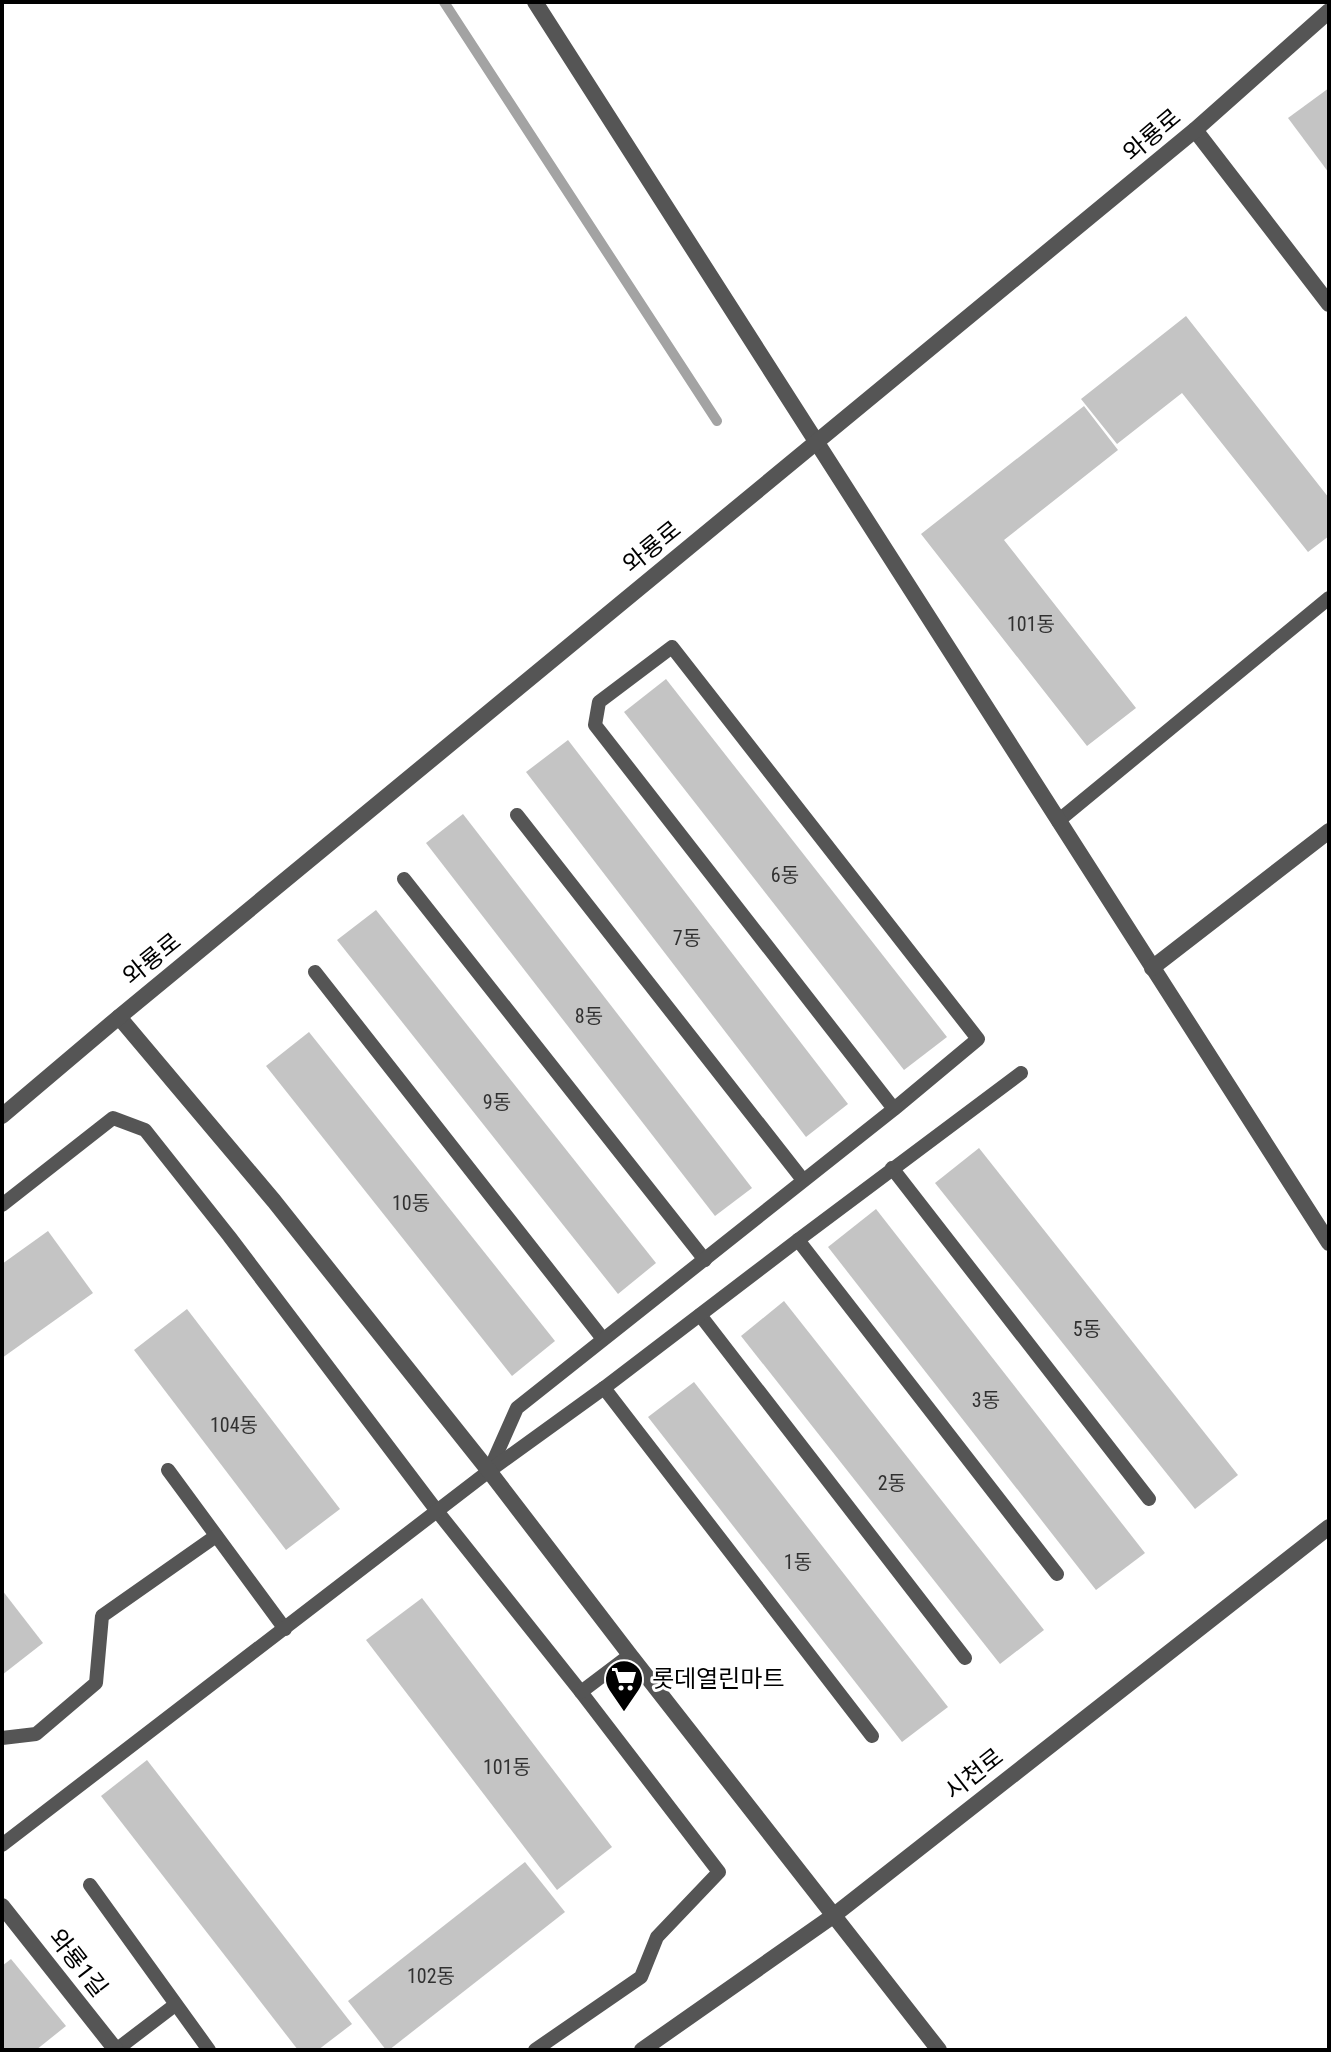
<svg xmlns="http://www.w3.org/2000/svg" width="1331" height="2052" viewBox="0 0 1331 2052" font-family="'Roboto Condensed','Noto Sans KR',sans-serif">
<rect width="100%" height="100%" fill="#fff"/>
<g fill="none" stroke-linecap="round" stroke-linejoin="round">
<path stroke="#a3a3a3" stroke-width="10" d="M444,2L717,421"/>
</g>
<g fill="#c4c4c4">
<path d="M1329,88V173L1288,118Z"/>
<path d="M1186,316L1329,498V536L1308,552L1182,393L1117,444L1081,399Z"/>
<path d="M1084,406L1118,450L1004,540L1136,708L1087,746L921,534Z"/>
<path d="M666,679L947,1037L904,1070L624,712Z"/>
<path d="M568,740L848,1104L806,1137L526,772Z"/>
<path d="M463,814L752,1188L715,1216L426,843Z"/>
<path d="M376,910L656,1263L618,1294L337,940Z"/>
<path d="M309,1032L555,1341L512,1376L266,1066Z"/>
<path d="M979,1148L1238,1475L1195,1509L935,1183Z"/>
<path d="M876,1209L1145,1553L1096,1590L828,1247Z"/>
<path d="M48,1231L93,1293L2,1358V1264Z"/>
<path d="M784,1301L1044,1630L1000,1664L741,1336Z"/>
<path d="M187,1309L340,1509L286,1550L134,1350Z"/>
<path d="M694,1382L948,1707L902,1742L648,1417Z"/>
<path d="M2,1590L43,1643L2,1675Z"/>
<path d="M422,1598L612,1847L557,1890L366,1640Z"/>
<path d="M147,1760L352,2024L318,2050H298L101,1796Z"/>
<path d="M525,1862L565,1912L389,2050H386L348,2001Z"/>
<path d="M11,1959L66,2026L36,2050H2V1966Z"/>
</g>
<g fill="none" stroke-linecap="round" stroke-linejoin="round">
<g stroke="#555" stroke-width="14">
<path d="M517,815L803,1180"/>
<path d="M1058,821L1329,598"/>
<path d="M404,879L705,1260"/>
<path d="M315,972L603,1339"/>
<path d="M892,1168L1149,1499"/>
<path d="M2,1205L113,1118L145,1130L229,1236L437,1511L581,1692L719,1872L657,1937L641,1977L535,2050"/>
<path d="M798,1240L1057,1574"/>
<path d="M700,1315L965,1658"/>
<path d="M604,1388L872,1736"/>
<path d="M168,1470L285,1629"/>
<path d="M489,1471L517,1408L894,1109L978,1039L672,647L599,702L595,725L894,1109"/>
<path d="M581,1692L630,1655"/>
<path d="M2,1738L36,1734L96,1683L102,1616L216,1536"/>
<path d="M2,1845L489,1471L604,1388L798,1240L1021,1073"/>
<path d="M90,1885L209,2050"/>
<path d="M116,2050L175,2005"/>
</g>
<g stroke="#555" stroke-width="16">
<path d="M535,2L1329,1243"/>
<path d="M1195,130L1329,304"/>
<path d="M1152,968L1329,831"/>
<path d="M119,1017L274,1201L489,1471L630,1655L939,2050"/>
<path d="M2,1116L119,1017L1195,130L1329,11"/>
<path d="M2,1906L116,2050"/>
<path d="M642,2050L833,1916L1329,1527"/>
</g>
</g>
<defs>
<symbol id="supermarket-pin" viewBox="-11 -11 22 30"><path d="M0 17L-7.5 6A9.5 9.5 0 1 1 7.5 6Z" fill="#000" stroke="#fff"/><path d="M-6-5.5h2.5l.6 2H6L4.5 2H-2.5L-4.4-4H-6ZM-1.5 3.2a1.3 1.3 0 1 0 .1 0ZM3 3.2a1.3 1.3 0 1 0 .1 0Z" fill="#fff"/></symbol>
</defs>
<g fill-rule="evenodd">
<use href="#supermarket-pin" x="602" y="1657" width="44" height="60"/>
</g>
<g text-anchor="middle" stroke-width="6" stroke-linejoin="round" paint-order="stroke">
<g font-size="20" fill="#313131">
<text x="1031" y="631">101동</text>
<text x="785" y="882">6동</text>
<text x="687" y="945">7동</text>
<text x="589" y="1023">8동</text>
<text x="497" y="1109">9동</text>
<text x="411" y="1210">10동</text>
<text x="1087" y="1336">5동</text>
<text x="986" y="1407">3동</text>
<text x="234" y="1432">104동</text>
<text x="892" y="1490">2동</text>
<text x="798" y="1569">1동</text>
<text x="507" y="1774">101동</text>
<text x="431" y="1983">102동</text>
</g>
<g font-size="24" fill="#000" stroke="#fff">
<text transform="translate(1152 135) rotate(-40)" y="8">와룡로</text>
<text transform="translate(652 547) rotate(-39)" y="8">와룡로</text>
<text transform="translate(152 959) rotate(-39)" y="8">와룡로</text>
<text transform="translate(974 1774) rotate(-38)" y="8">시천로</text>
<text transform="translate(78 1963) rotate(52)" y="8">와룡1길</text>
</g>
<g font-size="24" fill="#000" stroke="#fff" text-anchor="start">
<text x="652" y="1687">롯데열린마트</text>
</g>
</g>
<rect width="1331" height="2052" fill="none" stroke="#000000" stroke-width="8"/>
</svg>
